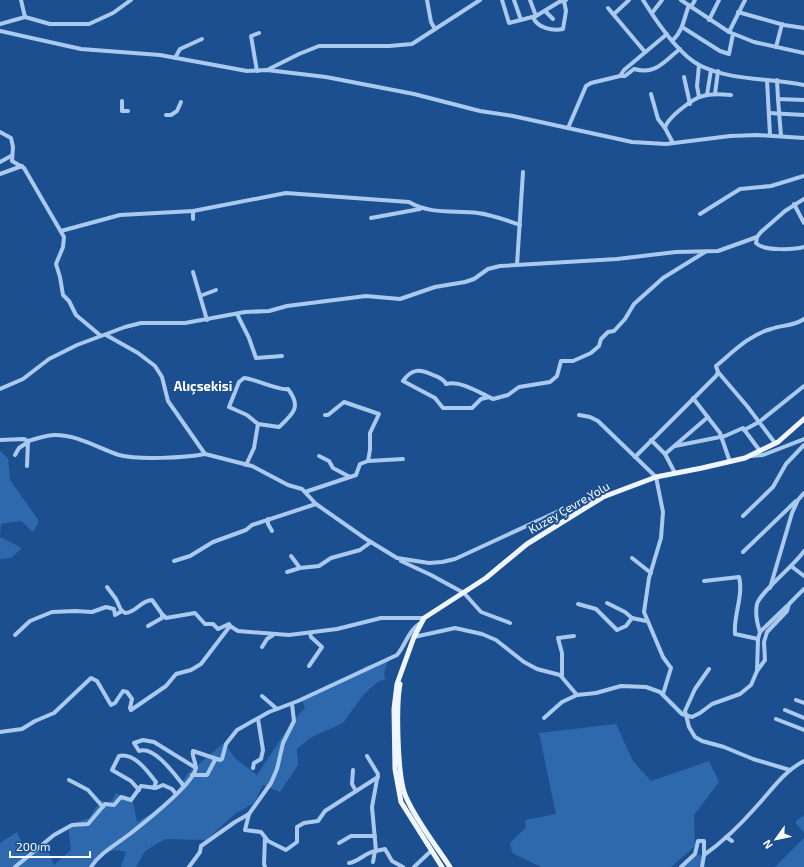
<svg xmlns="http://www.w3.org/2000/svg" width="804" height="867" viewBox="0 0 804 867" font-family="'Exo 2',sans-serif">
<rect width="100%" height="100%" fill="#1b4f8f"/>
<g fill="#2e69ad">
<path d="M0,451L8,458L10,480L39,521L33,532L21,521L1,524L0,537L22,548L11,558L0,559Z"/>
<path d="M391,658C386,664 383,672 385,680L379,681L364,694L343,723L310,738L297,749L298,765L280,792L263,785L254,803L235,814L206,840L165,839L145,851L136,867H121L126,852C109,848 98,852 89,867H0V843L17,832L27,854L46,845L54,865L71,850L68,825L89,818L101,800L110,804L116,793L133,802L137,822L170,803L187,774L224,743L235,758L257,775L292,722L305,708L302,701L329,688L366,666Z"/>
<path d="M616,724L633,761L651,781L709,761L719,782L694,815L695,846L671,867H541L512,853L510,843L526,827L525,820L556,814L539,733Z"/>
<path d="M804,815V833L795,822Z"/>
<path d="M804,838V867H774L776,866Z"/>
<path d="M699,854L704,857L701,867H683Z"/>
</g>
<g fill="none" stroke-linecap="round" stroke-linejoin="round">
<g stroke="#a9c9ee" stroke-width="4">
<path d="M21,0L25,17"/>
<path d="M427,0L431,22L435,29"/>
<path d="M502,0L509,23L536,16L559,2L566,0"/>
<path d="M514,0L521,20"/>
<path d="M530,0L536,16"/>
<path d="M643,0C656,21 677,53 699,65C730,81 770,78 804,85"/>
<path d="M681,0L729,32L754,42L804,53"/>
<path d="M691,7L695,0"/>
<path d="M608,8L645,52"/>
<path d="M545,11L553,19"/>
<path d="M738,12L784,25L804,28"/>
<path d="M652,13L662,0"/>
<path d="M614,14L629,0"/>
<path d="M533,17C537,28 552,31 563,29L566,11L564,1"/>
<path d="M709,20L719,0"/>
<path d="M0,24L25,17L50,24H89L113,13L131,0"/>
<path d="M682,27L720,51L729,54L733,34"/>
<path d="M0,31L81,49L160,55L247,71L267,70L326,77L414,94L480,111L513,116L632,142L666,144L730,136L757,135L804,138"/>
<path d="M729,32L745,0"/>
<path d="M673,40C683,31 684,18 689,5"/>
<path d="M776,47L782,24"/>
<path d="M175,58L180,49L202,39"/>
<path d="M699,65L697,86L699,97"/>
<path d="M269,69L299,54L319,46H389L412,44L480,0"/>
<path d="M257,71L251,36L259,33"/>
<path d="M620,76H625L634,69C656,75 663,62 680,49"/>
<path d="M684,77L690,104"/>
<path d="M767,80L770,135"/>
<path d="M777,80L778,99L804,100"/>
<path d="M651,94L658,119L665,128"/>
<path d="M715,94L718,71"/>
<path d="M707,95L711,70"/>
<path d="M778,99L781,136"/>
<path d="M122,101V111H128"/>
<path d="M769,113L804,115"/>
<path d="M166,115H171L177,111L181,102"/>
<path d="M568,128L586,86L591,83L620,76L624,70L667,34"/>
<path d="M0,132L11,138L13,147L12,161L24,168L64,237L63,247L56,264L60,277L63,295L69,301L76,315L101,336"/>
<path d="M673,143L665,128C667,118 693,98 703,96C712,93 722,94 731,95"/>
<path d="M0,162L11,156"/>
<path d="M0,174L22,166"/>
<path d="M794,204L804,223"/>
<path d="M193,211V219"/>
<path d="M700,214L740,189L771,186L804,176"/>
<path d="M371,218L420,209"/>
<path d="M61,231L120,215L193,211L286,193L409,202C431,215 454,210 478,213C493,215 506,220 520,225"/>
<path d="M757,237L756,243C763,251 794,250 804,247"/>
<path d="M517,265L523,172"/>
<path d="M193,272L207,320"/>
<path d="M200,296L216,290"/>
<path d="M237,314L249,338L256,358L282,356"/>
<path d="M106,335L138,353L155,366L162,377L168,401L205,454L252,466L288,485L302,489L316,504L366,539L397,558L429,563L442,562L455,559L583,500L602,497"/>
<path d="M718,372L747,406L775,443"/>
<path d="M244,378C256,379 279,391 288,389C302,407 293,414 279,427L258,424L247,415L229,407L239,382Z"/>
<path d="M0,389L23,379L49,359L77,345L125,327L141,323H185L245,312L269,311L287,306L366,296L400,299L435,287L465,282L474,279L488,269L500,266L617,259L676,252L718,251L757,237L761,232L785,211L804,199"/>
<path d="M489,397L481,399L472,408H443L435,398L403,381C412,368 420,369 433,375C438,377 444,379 446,384C461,380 480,393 493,399L508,395L519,387L550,382L557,376L561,361H573L591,353L599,346L601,339L608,332L614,331L625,319L634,304L663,278L705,252"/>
<path d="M693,398L720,433L730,462"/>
<path d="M579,415L590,417L598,421L656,477L663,512L661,538L649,578L644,612L663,657L671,668L663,694"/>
<path d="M744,430L759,422L804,386"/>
<path d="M0,440L24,439L28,441"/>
<path d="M651,440L665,454L675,473"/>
<path d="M675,446L725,436L743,428L760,451"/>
<path d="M665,454L708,417"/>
<path d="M15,455L19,448L28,442"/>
<path d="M319,456L329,461L333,468L350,477"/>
<path d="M751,456L763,455L804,439"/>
<path d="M635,457L716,376L718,372L716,366C733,352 749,335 771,329C782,325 794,326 804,319"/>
<path d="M368,461L403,459"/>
<path d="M246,465L254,448L258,424"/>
<path d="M27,466L28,441C36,439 46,435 55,435C78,435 98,448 119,455C137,460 185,458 205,454"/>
<path d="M305,492L356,475L360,464L368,461L370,450V433L379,414L344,402L328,415H325"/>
<path d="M743,516L773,487L786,464L804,445"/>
<path d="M268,519V524L272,531"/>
<path d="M743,552L796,501"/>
<path d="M291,556L300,568L319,566L331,558L360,550L371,542"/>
<path d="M632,558L651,573"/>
<path d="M174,561L190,556L213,542L246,530L252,525L316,504"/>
<path d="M401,561L431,575L464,593L481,612L510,623"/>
<path d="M791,566L804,576"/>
<path d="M287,572L300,568"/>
<path d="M704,581L739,577C744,595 733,616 735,634L758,639"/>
<path d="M107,587L116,599L121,610L125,613C136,613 141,600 152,600L162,614L166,618L195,613L205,624H213L218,629L229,624L230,626"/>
<path d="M770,588L792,513L798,500L804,493"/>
<path d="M607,603L625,612L632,618"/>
<path d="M578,604L596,609L617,630L626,626L632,618L646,621"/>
<path d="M148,626L162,618V615"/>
<path d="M760,632C757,623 755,613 757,604C761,591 794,566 804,551"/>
<path d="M15,635L30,621L52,612L75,611L92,612L106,607L114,609L115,615L122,611"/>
<path d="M414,637L455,628L482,634L496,640L524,662L537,669L560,675L577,695L596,693L621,686L646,687L660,692L682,714L692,717L700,713L712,704L740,694L751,685L757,671L765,660L764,642L767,632L787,611L789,604L804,589"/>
<path d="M262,647L267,639L273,635"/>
<path d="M309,666L322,647L311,637L310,633"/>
<path d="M709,669L695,689L685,711L689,727L695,737L702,741L724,747L753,759L790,770"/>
<path d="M757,671L758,639L760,632L787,606"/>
<path d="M562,676V653L558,638L574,636"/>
<path d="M262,696L277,709"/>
<path d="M796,700L804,703"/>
<path d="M292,704L294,721L283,743L277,769L271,783L249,814L245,830L261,832L268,841L286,850L297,842V827L304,823L318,821L325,811L378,777"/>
<path d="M785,710L804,718"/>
<path d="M544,718L562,702L577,695"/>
<path d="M776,719L804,730"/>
<path d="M0,732L22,729L35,721L54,713L91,678L97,681L111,705L115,703L123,691L127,692L132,699L130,708L131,710L166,686L176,674L191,670L201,664L230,626L238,631L289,635L337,629L381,618H424"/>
<path d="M367,756L378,774L372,807L376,851L385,849L392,861L403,867"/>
<path d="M253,768L254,763L261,759L263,750L258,719"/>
<path d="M353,770L352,784L356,791"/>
<path d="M192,775H207L215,760"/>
<path d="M69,780L88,790L103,807"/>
<path d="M184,786C175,775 154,745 139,751L134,743L143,740L154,742L196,768"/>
<path d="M139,790L131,781L112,770L119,756C134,752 148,772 156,782L154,788"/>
<path d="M265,837L264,864L265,867"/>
<path d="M726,837L732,841"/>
<path d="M339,843L351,836H375"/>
<path d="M373,862L375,851"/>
<path d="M349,863C359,862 365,852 376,851"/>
<path d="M15,867L54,835L72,825L88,824L105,804L114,805L121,797L131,800L141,786L156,788L163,785L172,789L176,794"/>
<path d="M91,867C101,852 117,844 131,833C145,822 189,787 195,771C198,764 191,757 193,751L220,760L222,759L226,744L237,730L269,712L298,701L397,655C405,646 409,629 421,623"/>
<path d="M189,867L200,852L201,846L235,822L249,814"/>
<path d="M414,867L431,851"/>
<path d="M681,867L695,854L698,841H704V855C721,843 742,823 756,807C771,791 784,771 804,761"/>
<path d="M702,867L704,855"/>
</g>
<g stroke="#f0f6ff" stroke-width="5">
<path d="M400,684C396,705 397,778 406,797C417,822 435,844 450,867"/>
<path d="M442,867L401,802L395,769L394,709L397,684L414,637L424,618L486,578L527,544L603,497L656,477L702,468L745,458L778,442L804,419"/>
</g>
</g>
<g text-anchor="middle" stroke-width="4" stroke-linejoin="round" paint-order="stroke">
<g font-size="12" fill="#fff" stroke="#1b4f8f">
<text transform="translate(569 508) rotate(-30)" y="4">Kuzey Çevre Yolu</text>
</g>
<g font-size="13" font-weight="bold" fill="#fff" stroke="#1b4f8f">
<text x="203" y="391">Alıçsekisi</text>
</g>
</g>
<g transform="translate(776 839) rotate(237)" stroke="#1b4f8f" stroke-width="3" paint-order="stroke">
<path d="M0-3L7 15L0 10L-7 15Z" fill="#ffffff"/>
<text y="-6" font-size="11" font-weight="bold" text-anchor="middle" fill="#ffffff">N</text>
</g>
<path d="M10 851v6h80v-6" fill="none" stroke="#ffffff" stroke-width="2"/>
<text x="16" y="851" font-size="12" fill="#ffffff" stroke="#1b4f8f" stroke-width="3" paint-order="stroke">200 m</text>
</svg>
